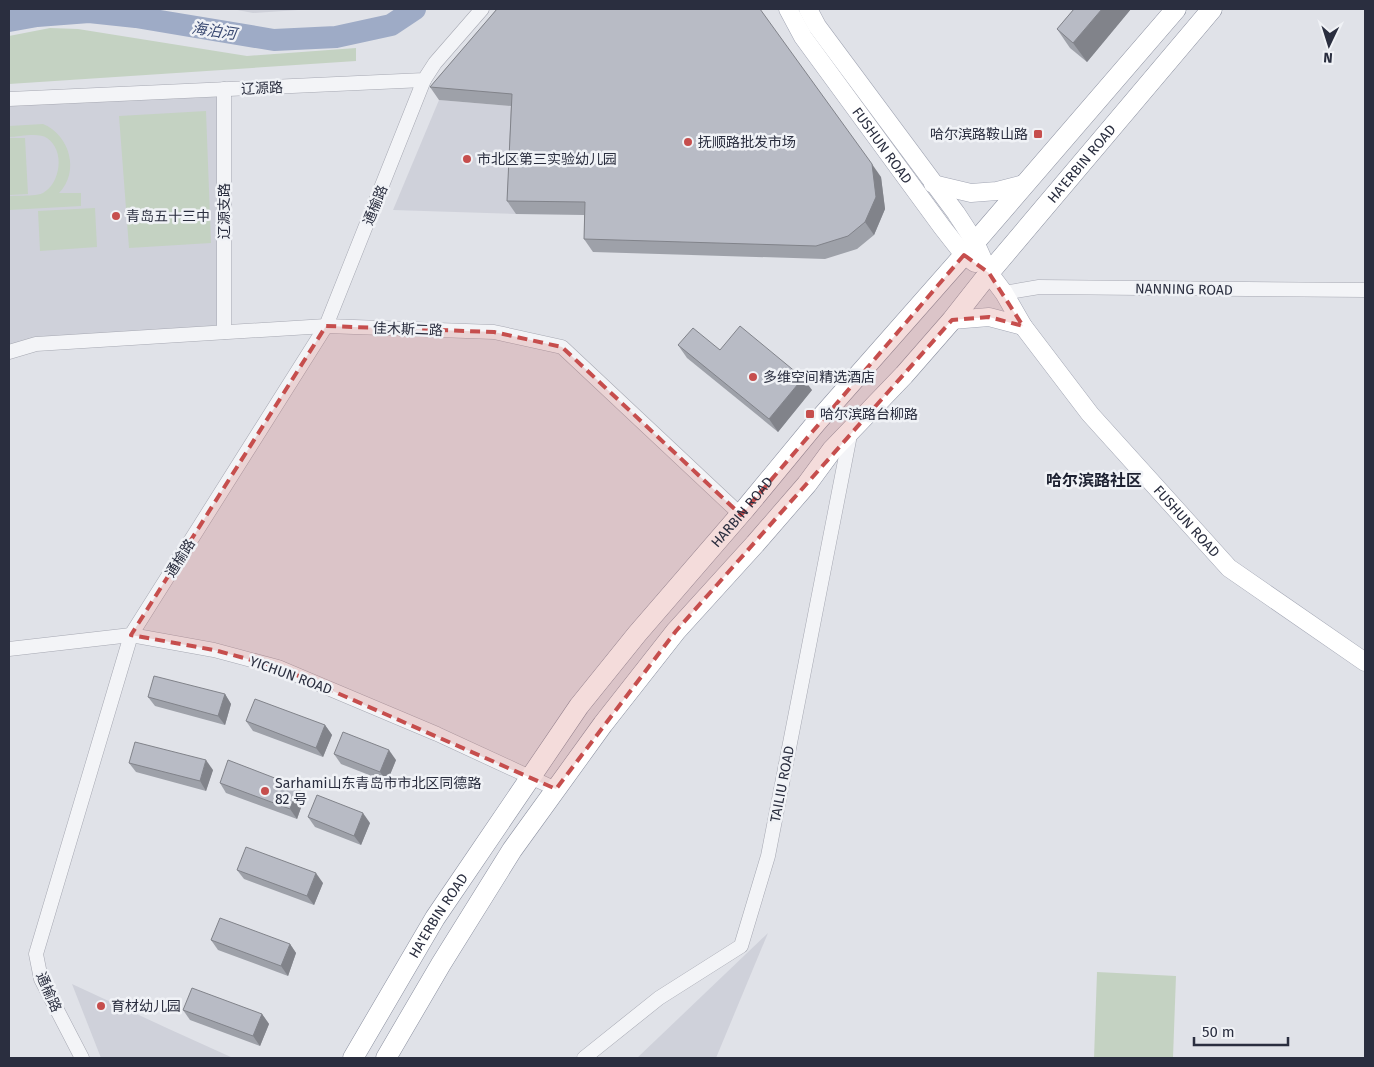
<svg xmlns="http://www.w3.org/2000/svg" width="1374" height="1067" viewBox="0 0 1374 1067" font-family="'Fira Sans','Noto Sans SC',sans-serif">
<rect width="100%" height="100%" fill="#e0e2e8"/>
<g fill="#cfd1da">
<path d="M232,9H313L253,13Z"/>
<path d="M224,89V332L9,352V99Z"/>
<path d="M439,100L521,107L516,214L393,210Z"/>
<path d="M768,933L716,1058H637Z"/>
<path d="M72,984L169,1029L233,1058H101Z"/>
</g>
<g fill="#c4d2c2">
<path d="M50,28L78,29L247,56L356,48V61L9,84V36Z"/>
<path d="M206,111L211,243L129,248L119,116Z"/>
<path d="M43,124C70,135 80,172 59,193H81V206L9,210V196C19,195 34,197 43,193C61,183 65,150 47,138C38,132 19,137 9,137V126Z"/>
<path d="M9,138H25L28,194L9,195Z"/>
<path d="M95,208L97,247L40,251L38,211Z"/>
<path d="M1097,972L1176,976L1173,1058H1094Z"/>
</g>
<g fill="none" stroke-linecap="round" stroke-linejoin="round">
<path stroke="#9eabc6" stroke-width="22" d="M9,21L37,16L89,12L136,17L274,40L336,37L391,25L415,9"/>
<defs>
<g id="minor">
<path d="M9,99L424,80L435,63L482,9"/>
<path d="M1004,293L1039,287L1365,290"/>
<path d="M224,332V89"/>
<path d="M9,352L36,344L326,326L494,332L562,347L741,515"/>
<path d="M9,649L131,635L214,650L278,667L437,734L556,789"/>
<path d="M82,1058L41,979L36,954L131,635L326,326L424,80"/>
<path d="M584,1058L659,998L741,946L768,856L851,430"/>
</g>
<g id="major">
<path id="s1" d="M788,9L803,37L942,227L964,255L975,263"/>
<path id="s2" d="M808,9L817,26L956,213L975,242L989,273L1004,293L1023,326L1090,414L1229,568L1365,662"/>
<path d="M933,184L971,193L997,191L1024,184"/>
<path d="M952,320L989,317L1023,326"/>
</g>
<g id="highway">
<path id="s3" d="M353,1058L435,918L579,706L637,634L745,509L816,423L964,255L1176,9"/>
<path id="s4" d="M386,1058L441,964L512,850L603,724L676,631L755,544L807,484L832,450L904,375L952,320L989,273L1212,9"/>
</g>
</defs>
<use href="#minor" stroke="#a6a8b2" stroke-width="15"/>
<use href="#major" stroke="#a1a5b3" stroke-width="19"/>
<use href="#highway" stroke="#898e9e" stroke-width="21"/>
<use href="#minor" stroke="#f3f4f7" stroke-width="14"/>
<use href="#major" stroke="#fff" stroke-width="18"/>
<use href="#highway" stroke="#fff" stroke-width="20"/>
</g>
<g fill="#9ea1a9">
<path d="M497,9L881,177L885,209L874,235L857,249L825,259L593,252L584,239V215L516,214L507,201L511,106L439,100L430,87Z"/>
<path d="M1074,9H1131L1087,62L1070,48L1057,29Z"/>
<path d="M678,345L720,350L812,390L778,432L687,358Z"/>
<path d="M225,694L231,704L225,725L155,706L148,697Z"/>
<path d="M246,721L325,725L332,735L323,757L253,731Z"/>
<path d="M334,754L396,760L387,782L341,764Z"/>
<path d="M129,763L213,770L206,791L136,772Z"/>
<path d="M220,783L305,796L297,819L226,793Z"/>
<path d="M308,817L370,823L361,845L315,827Z"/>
<path d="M237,870L323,883L314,905L244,879Z"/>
<path d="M211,940L290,944L296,953L288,976L218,950Z"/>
<path d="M183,1010L262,1014L269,1024L260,1046L190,1020Z"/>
</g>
<g fill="#81838a">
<path d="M1102,9H1131L1087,62L1073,43Z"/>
<path d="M872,164L881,177L885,209L874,235L865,222Z"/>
<path d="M803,378L812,390L778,432L769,419Z"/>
<path d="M225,694L231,704L225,725L218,716Z"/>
<path d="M325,725L332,735L323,757L316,748Z"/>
<path d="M389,750L396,760L387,782L380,772Z"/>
<path d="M206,760L213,770L206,791L200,781Z"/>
<path d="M298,787L305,796L297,819L290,809Z"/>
<path d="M363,813L370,823L361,845L354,836Z"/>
<path d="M316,873L323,883L314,905L307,896Z"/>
<path d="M290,944L296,953L288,976L281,966Z"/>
<path d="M262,1014L269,1024L260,1046L253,1036Z"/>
</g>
<g fill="#b8bbc5" stroke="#81838a">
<path d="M497,9H760L872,164L876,197L865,222L848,236L816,246L584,239L585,202L507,201L512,94L430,87Z"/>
<path d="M1074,9H1102L1073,43L1057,29Z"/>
<path d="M740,326L803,378L769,419L678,345L693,328L720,350Z"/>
<path d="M154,676L225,694L218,716L148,697Z"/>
<path d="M255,699L325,725L316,748L246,721Z"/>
<path d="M343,732L389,750L380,772L334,754Z"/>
<path d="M135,742L206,760L200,781L129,763Z"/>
<path d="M228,760L298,787L290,809L220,783Z"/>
<path d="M317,795L363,813L354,836L308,817Z"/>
<path d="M246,847L316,873L307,896L237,870Z"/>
<path d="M220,918L290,944L281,966L211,940Z"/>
<path d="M192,988L262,1014L253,1036L183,1010Z"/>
</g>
<path fill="#c64e4d" fill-opacity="0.2" stroke="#c64e4d" stroke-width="4" stroke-dasharray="10 6" stroke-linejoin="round" d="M964,255L989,273L1023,326L989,317L952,320L676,631L556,789L278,667L214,650L131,635L326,326L494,332L562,347L741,515Z"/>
<g fill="#c64e4d" stroke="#f0f2f6" stroke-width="2">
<rect x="1033" y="129" width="10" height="10" rx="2.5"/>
<circle cx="688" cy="142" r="5"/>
<circle cx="467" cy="159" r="5"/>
<circle cx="116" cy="216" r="5"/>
<circle cx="753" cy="377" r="5"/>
<rect x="805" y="409" width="10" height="10" rx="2.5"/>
<circle cx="265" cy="791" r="5"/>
<circle cx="101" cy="1006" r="5"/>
</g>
<g text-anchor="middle" stroke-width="5" stroke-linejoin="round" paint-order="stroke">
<g font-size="14" fill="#2a2e3f" stroke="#f0f2f6">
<text transform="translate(262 88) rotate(-3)" y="5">辽源路</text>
<text dy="5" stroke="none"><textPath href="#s1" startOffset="166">FUSHUN ROAD</textPath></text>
<text dy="5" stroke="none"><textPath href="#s4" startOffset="1136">HA'ERBIN ROAD</textPath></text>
<text transform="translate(375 205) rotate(-68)" y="5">通榆路</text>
<text transform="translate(224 211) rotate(-90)" y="5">辽源支路</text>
<text transform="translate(1184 289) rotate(1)" y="5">NANNING ROAD</text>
<text transform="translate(408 329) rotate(2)" y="5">佳木斯二路</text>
<text dy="5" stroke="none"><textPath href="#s3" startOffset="672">HARBIN ROAD</textPath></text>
<text dy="5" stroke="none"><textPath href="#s2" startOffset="639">FUSHUN ROAD</textPath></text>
<text transform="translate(180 558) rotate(-58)" y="5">通榆路</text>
<text transform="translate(291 675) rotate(20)" y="5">YICHUN ROAD</text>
<text transform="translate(782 784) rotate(-79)" y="5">TAILIU ROAD</text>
<text dy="5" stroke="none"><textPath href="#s3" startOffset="166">HA'ERBIN ROAD</textPath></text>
<text transform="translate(49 992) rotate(66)" y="5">通榆路</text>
</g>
<g font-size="14" fill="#2a2e3f" stroke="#f0f2f6" text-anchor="start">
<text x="1028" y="139" text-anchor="end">哈尔滨路鞍山路</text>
<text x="698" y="147">抚顺路批发市场</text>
<text x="477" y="164">市北区第三实验幼儿园</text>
<text x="126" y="221">青岛五十三中</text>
<text x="763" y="382">多维空间精选酒店</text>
<text x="820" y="419">哈尔滨路台柳路</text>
<text x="275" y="788">Sarhami山东青岛市市北区同德路<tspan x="275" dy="16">82 号</tspan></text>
<text x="111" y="1011">育材幼儿园</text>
</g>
<g font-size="15" font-style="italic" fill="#374770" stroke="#f0f2f6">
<text transform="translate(214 31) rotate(8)" y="5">海泊河</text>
</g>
<g font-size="16" font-weight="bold" fill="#1c2030" stroke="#f0f2f6">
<text x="1094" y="486">哈尔滨路社区</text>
</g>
</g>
<rect width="1374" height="1067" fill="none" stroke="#2a2e3f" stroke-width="20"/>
<g transform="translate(1329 45) rotate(184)" stroke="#f0f2f6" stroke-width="4" paint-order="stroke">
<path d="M0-4L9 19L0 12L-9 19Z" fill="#2a2e3f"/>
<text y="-8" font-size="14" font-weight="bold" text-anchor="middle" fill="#2a2e3f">N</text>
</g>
<path d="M1194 1037v8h94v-8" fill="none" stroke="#2a2e3f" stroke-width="2.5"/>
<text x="1202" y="1037" font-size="15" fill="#2a2e3f" stroke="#f0f2f6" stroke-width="4" paint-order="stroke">50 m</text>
</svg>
